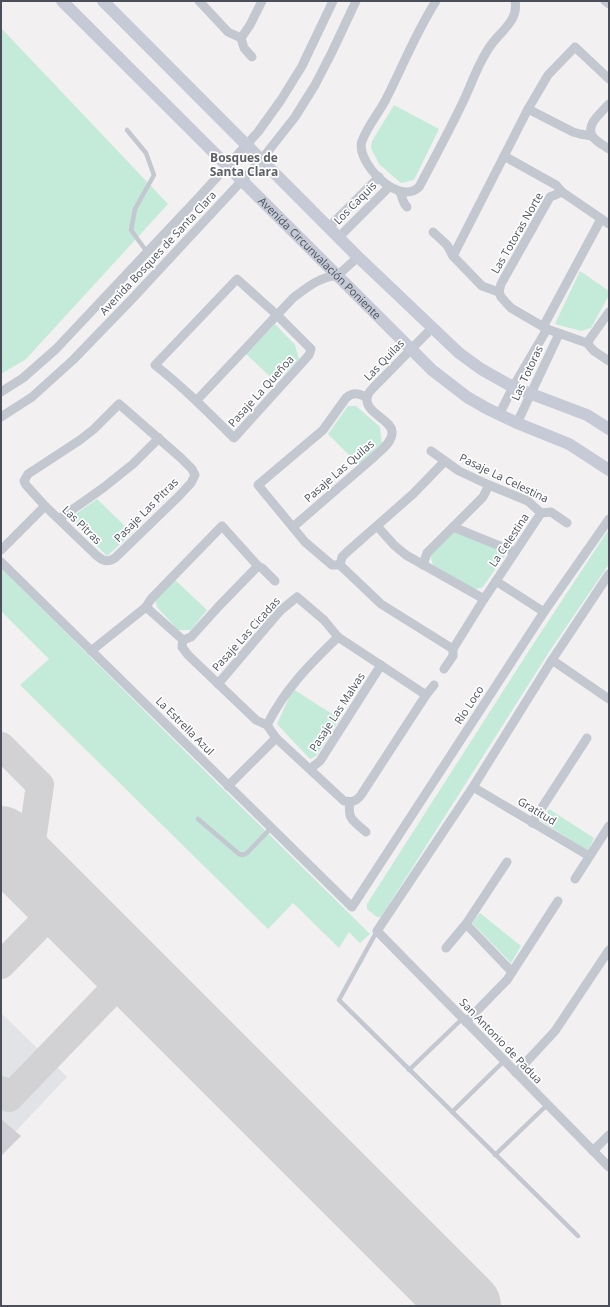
<svg xmlns="http://www.w3.org/2000/svg" width="610" height="1307" viewBox="0 0 610 1307" font-family="'Open Sans',sans-serif">
<rect width="100%" height="100%" fill="#f2f0f0"/>
<path fill="#e2e3e7" d="M1,1013L67,1077L15,1132L1,1119Z"/>
<g fill="#c4eada">
<path d="M1,28L168,204L26,359L1,374Z"/>
<path d="M394,105L439,129L414,180L401,183L379,164L371,148L372,141Z"/>
<path d="M580,271L609,291V295L591,328L581,331L555,324Z"/>
<path d="M275,324L295,345L299,359L276,382L246,354Z"/>
<path d="M348,406H356L380,427L382,444L359,465L328,434Z"/>
<path d="M97,499L132,533L107,556L70,518Z"/>
<path d="M609,529V564L551,649L381,917H377L367,909V904L530,649Z"/>
<path d="M453,532L498,547L506,554L482,588L473,589L433,565L430,555Z"/>
<path d="M1,568L223,789L370,934L360,943L349,932L339,948L293,903L268,929L20,685L49,659L1,611Z"/>
<path d="M175,580L207,610L191,630H178L157,607L155,600Z"/>
<path d="M293,689L340,719L316,756L310,759L277,724Z"/>
<path d="M549,809L594,838L588,851L541,821Z"/>
<path d="M480,913L521,946L511,963L472,923Z"/>
</g>
<g fill="none" stroke-linecap="round" stroke-linejoin="round">
<g stroke="#d2d2d4" stroke-width="28">
<path d="M1,746L40,785L28,868"/>
<path d="M45,920L54,916L74,914"/>
<path d="M1,965L45,920C50,911 49,902 51,892"/>
<path d="M116,987L124,984H144"/>
<path d="M1,1090L9,1098L116,987L120,974L119,960"/>
</g>
<path stroke="#d2d2d4" stroke-width="70" d="M1,841L466,1306"/>
</g>
<path fill="#ceced4" d="M1,1119L21,1136L1,1156Z"/>
<g fill="none" stroke-linecap="round" stroke-linejoin="round">
<g stroke="#c2c7d0" stroke-width="4.5">
<path d="M127,130L146,153L154,175L135,209L131,230L147,252"/>
<path d="M198,819L239,854L243,855L247,853L271,828"/>
<path d="M377,931L339,1000L578,1236"/>
<path d="M409,1070L462,1019"/>
<path d="M452,1112L504,1061"/>
<path d="M495,1155L547,1105"/>
</g>
<g stroke="#c2c7d0" stroke-width="9">
<path d="M199,1L228,32L241,38"/>
<path d="M436,1C416,32 402,68 385,101C378,114 367,127 362,141C355,161 398,207 419,187C433,161 447,135 460,108C471,87 477,64 491,45C501,31 519,20 515,1"/>
<path d="M605,1L609,4"/>
<path d="M241,38L250,25L262,1"/>
<path d="M241,38L244,48L252,57"/>
<path d="M609,104C601,113 581,128 596,140C600,144 605,146 609,149"/>
<path d="M528,109L573,132L580,134L592,136"/>
<path d="M504,156L556,185L562,192L609,224"/>
<path d="M400,192L404,203L407,207"/>
<path d="M329,227L379,177"/>
<path d="M433,232L447,245L453,256L482,286L499,292"/>
<path d="M339,237L389,187"/>
<path d="M453,256L528,109L548,75L575,47L609,79"/>
<path d="M237,279L277,315L311,349L309,355L234,438C208,412 184,388 155,365Z"/>
<path d="M499,292L501,297L511,308L547,329L587,343L594,351L609,361"/>
<path d="M499,292L501,284L550,197L562,192"/>
<path d="M543,327L601,219"/>
<path d="M587,343L609,312"/>
<path d="M1,392L23,378L56,349L199,197L258,132L281,100L302,66L333,1"/>
<path d="M197,400L293,298C305,289 322,275 337,276L358,257"/>
<path d="M119,404L181,458L192,469L195,475L191,483L179,496L115,558C107,563 103,561 96,555L45,506L26,485L24,481L28,474L80,440L94,429Z"/>
<path d="M499,415L513,387L547,329"/>
<path d="M1,417L32,397L73,360L132,299L262,159L295,117L315,85L332,52L356,1"/>
<path d="M517,423L559,334"/>
<path d="M431,451L459,471L489,485L528,501L541,513L551,512L567,523"/>
<path d="M59,519L103,488L133,464L159,438"/>
<path d="M377,526L394,545L406,555L484,599"/>
<path d="M293,527L374,457C380,451 393,442 392,432C392,420 365,413 367,398C367,394 371,390 374,387L432,328"/>
<path d="M453,527L515,552"/>
<path d="M1,550L45,506"/>
<path d="M1,562L352,907L544,612L609,519"/>
<path d="M340,565H332L305,542L258,485L323,430L346,398C354,391 358,394 367,397"/>
<path d="M340,565L342,557L347,552L413,494L445,461"/>
<path d="M340,565L381,604L453,649"/>
<path d="M423,565L427,553L483,497L489,485"/>
<path d="M609,574L552,660L473,787L377,931L609,1167"/>
<path d="M496,581L544,612"/>
<path d="M146,607L183,640"/>
<path d="M183,640L182,647L188,655L256,720L267,725L276,738L344,801C352,802 356,802 361,795L426,695L434,685"/>
<path d="M183,640L191,637L219,606L258,566"/>
<path d="M91,651L146,607L151,599L222,526L258,566L262,568L275,581"/>
<path d="M552,660L609,699"/>
<path d="M444,669L453,656V649L484,599L541,513"/>
<path d="M218,684L280,611L297,597L324,620L338,637L426,695"/>
<path d="M267,725C285,689 309,665 338,637"/>
<path d="M310,769L320,761L381,665"/>
<path d="M228,786L276,738"/>
<path d="M473,787L589,856"/>
<path d="M350,802C347,820 354,821 366,832"/>
<path d="M532,823L587,738"/>
<path d="M575,879L609,826"/>
<path d="M466,924L512,972"/>
<path d="M446,948L466,924L507,862"/>
<path d="M466,1022L507,980L558,901"/>
<path d="M516,1073L555,1031L609,950"/>
<path d="M593,1151L609,1135"/>
</g>
<g stroke="#c5cad6" stroke-width="12">
<path id="s1" d="M62,1L432,370L467,397L486,408L517,423L569,444L609,470"/>
<path d="M103,1L358,257L459,353L481,369L513,387L587,415L609,429"/>
</g>
</g>
<g text-anchor="middle" stroke-width="3.5" stroke-linejoin="round" paint-order="stroke">
<g font-size="11" fill="#4a4f5b" stroke="#fff">
<text transform="translate(355 203) rotate(-45)" y="4">Los Caquis</text>
<text transform="translate(517 233) rotate(-60)" y="4">Las Totoras Norte</text>
<text transform="translate(158 253) rotate(-47)" y="4">Avenida Bosques de Santa Clara</text>
<text dy="4" stroke="none"><textPath href="#s1" startOffset="364">Avenida Circunvalación Poniente</textPath></text>
<text transform="translate(384 360) rotate(-46)" y="4">Las Quilas</text>
<text transform="translate(527 373) rotate(-65)" y="4">Las Totoras</text>
<text transform="translate(261 391) rotate(-48)" y="4">Pasaje La Queñoa</text>
<text transform="translate(339 471) rotate(-41)" y="4">Pasaje Las Quilas</text>
<text transform="translate(504 478) rotate(26)" y="4">Pasaje La Celestina</text>
<text transform="translate(146 510) rotate(-45)" y="4">Pasaje Las Pitras</text>
<text transform="translate(82 525) rotate(44)" y="4">Las Pitras</text>
<text transform="translate(509 540) rotate(-56)" y="4">La Celestina</text>
<text transform="translate(246 634) rotate(-48)" y="4">Pasaje Las Cicadas</text>
<text transform="translate(469 705) rotate(-57)" y="4">Río Loco</text>
<text transform="translate(337 712) rotate(-57)" y="4">Pasaje Las Malvas</text>
<text transform="translate(185 726) rotate(45)" y="4">La Estrella Azul</text>
<text transform="translate(537 811) rotate(31)" y="4">Gratitud</text>
<text transform="translate(501 1041) rotate(46)" y="4">San Antonio de Padua</text>
</g>
<g font-size="12" font-weight="bold" fill="#5d5f64" stroke="#fff">
<text x="244" y="162">Bosques de<tspan x="244" dy="14">Santa Clara</tspan></text>
</g>
</g>
<rect width="610" height="1307" fill="none" stroke="#4a4f5b" stroke-width="4"/>
</svg>
